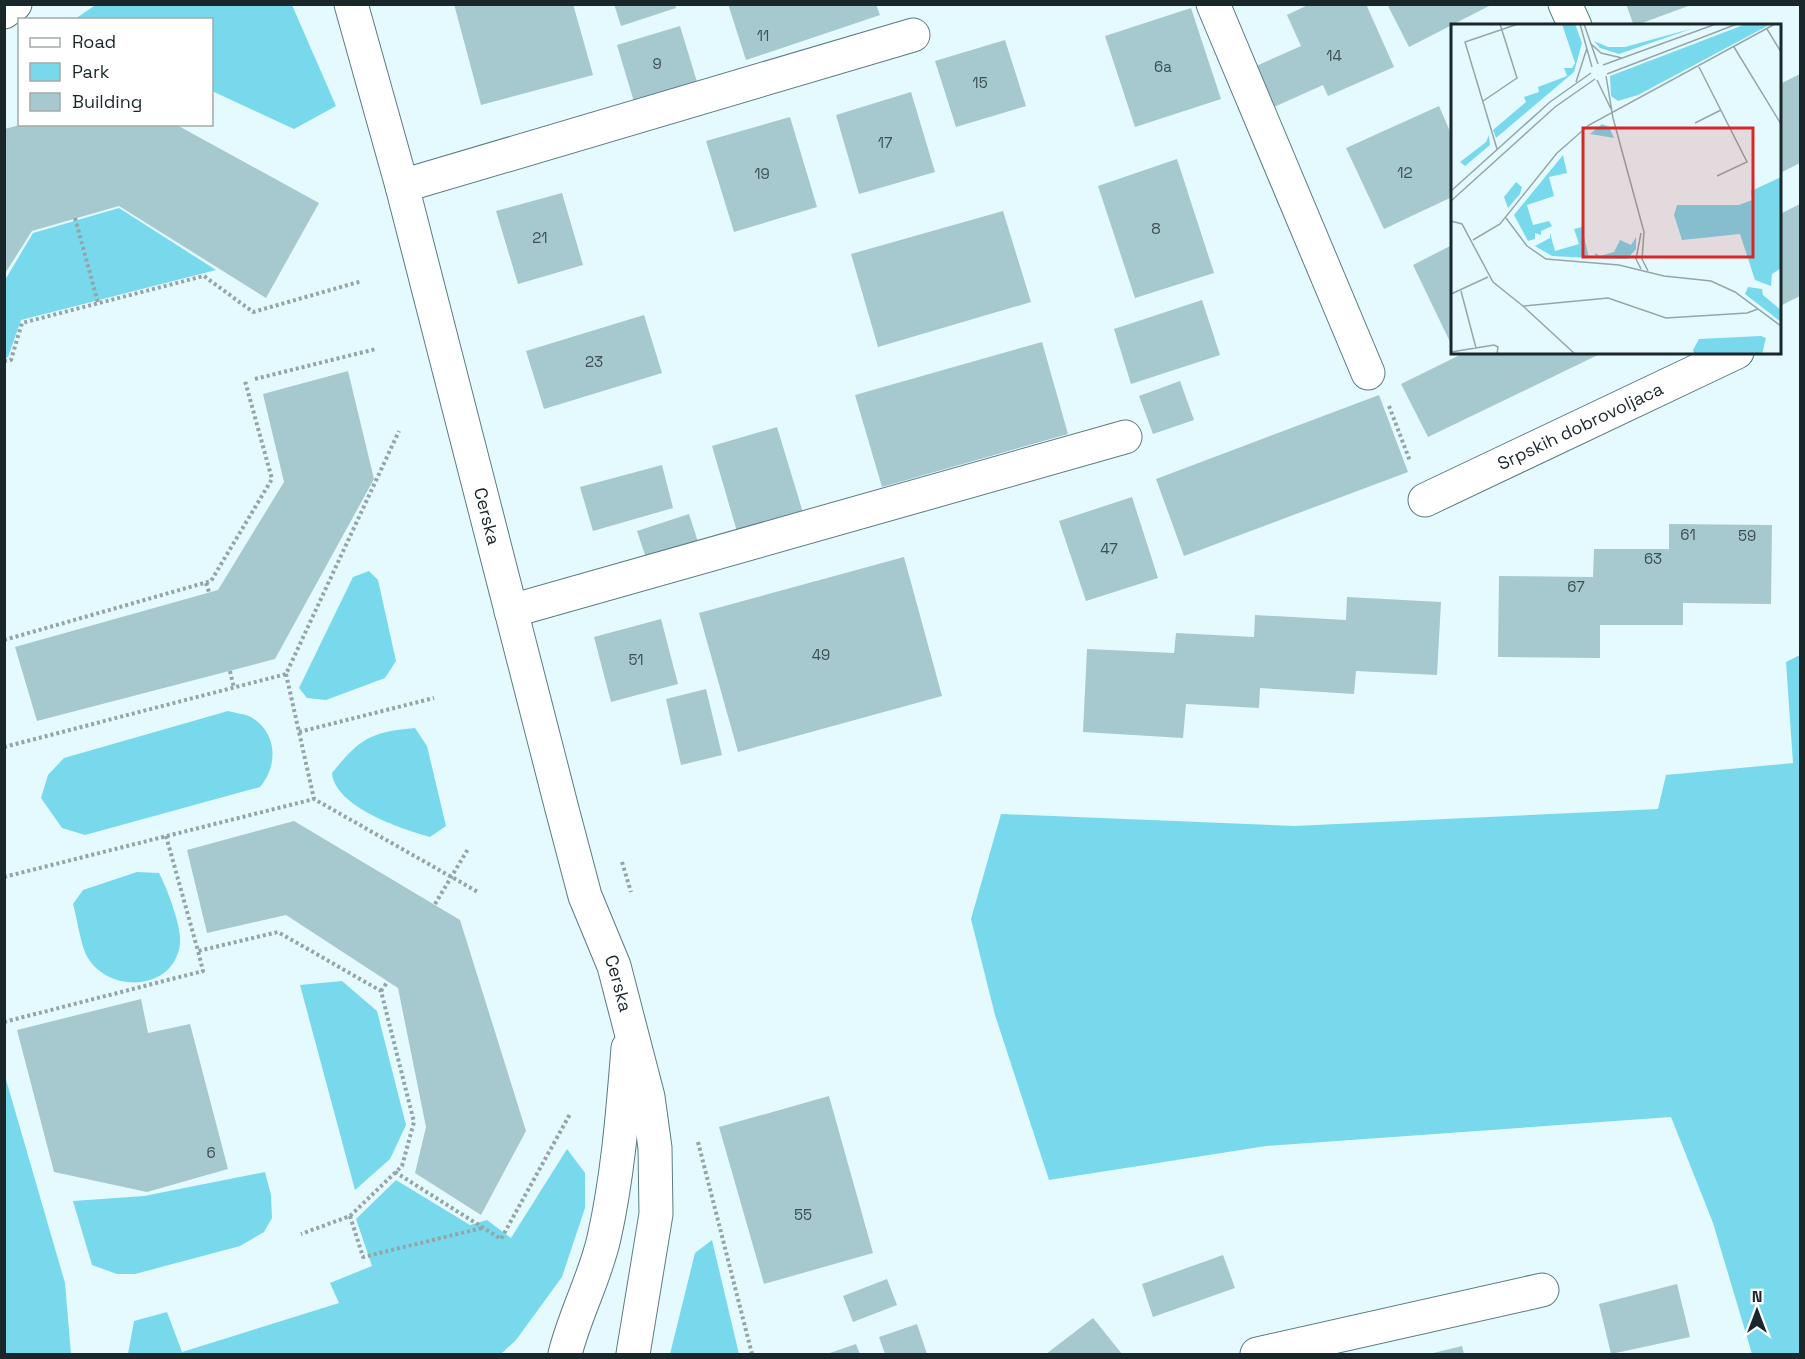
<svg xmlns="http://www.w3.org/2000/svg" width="1805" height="1359" viewBox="0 0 1805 1359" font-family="'Space Grotesk',sans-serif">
<rect width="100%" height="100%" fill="#e5fafe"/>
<g fill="#78d9ed">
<path d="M97,4L292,5L336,106L294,129L212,91V20L75,19Z"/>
<path d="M119,208L216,270L21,320L8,357L5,358V280L33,233Z"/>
<path d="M369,571L378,580L396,661L385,678L326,700L307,698L299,688L353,577Z"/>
<path d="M1800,655V1354H1752L1713,1223L1671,1117L1266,1146L1049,1180L995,1015L971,919L1001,814L1294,826L1658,809L1666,775L1793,763L1786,662Z"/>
<path d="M228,711C235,713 245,714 251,717C278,733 278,766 260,787L85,835L62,828L41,798L48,775L64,758Z"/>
<path d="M415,728L427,746L446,826L430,837C401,829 335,807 332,773C360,738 371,732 415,728Z"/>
<path d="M137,872L159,873C167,888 182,927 180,944C174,991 110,994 88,958C81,947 77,918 73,904L83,890Z"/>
<path d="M342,981L377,1011L406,1125L390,1159L355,1190L300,985Z"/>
<path d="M5,1076L65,1283L71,1354H5Z"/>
<path d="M567,1149L585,1173V1208L562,1277L516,1340L501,1354H128L134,1321L167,1312L182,1352L339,1303L330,1283L372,1266L356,1219L396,1180L470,1225L487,1220L511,1238Z"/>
<path d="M265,1172L271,1195L272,1218L264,1232L240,1246L135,1274H117L92,1265L73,1201L144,1196Z"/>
<path d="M712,1240L739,1354H670L695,1253Z"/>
</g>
<g fill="#a6c8cf">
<path d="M454,4H573L593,75L481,105Z"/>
<path d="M614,4H675L676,8L621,26Z"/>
<path d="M728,4H876L880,15L746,60Z"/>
<path d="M1310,4H1366L1394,67L1328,96L1323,85L1274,107L1256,66L1301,46L1287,15Z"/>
<path d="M1387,4H1493L1409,47Z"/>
<path d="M1626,4H1691V5L1634,26Z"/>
<path d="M1191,8L1221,99L1135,127L1105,36Z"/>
<path d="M680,26L697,82L634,102L617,45Z"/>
<path d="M1005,40L1026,106L956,127L935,61Z"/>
<path d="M1800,74V163L1780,173V84Z"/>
<path d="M911,92L935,172L859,194L836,115Z"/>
<path d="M1439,106L1452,136V197L1384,229L1346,148Z"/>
<path d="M790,117L817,207L734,232L706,141Z"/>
<path d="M24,124H175L319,203L266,298L119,206L32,231L4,275V129Z"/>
<path d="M1177,159L1214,273L1135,298L1098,186Z"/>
<path d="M562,193L583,265L518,284L496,211Z"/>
<path d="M1800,204V296L1780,306V214Z"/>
<path d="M1003,211L1031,302L878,347L851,254Z"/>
<path d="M1452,245V346L1413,265Z"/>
<path d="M1202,300L1220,355L1131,384L1114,329Z"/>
<path d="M644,315L662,373L544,409L526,351Z"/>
<path d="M1042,342L1068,434L882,487L855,395Z"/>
<path d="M1466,352H1604L1428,437L1401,384Z"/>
<path d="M348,371L374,479L275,659L37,721L15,647L218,590L284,482L263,394Z"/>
<path d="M1180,381L1194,420L1153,434L1139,396Z"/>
<path d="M1379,395L1408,472L1184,556L1156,479Z"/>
<path d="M777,427L804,516L738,535L712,446Z"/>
<path d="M662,465L673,508L593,531L580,487Z"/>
<path d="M1132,497L1158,578L1086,601L1059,521Z"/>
<path d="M689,514L701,551L649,567L637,531Z"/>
<path d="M1669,524L1772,525L1771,604L1683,603V625H1600V658L1498,657L1499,576L1593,577L1594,549H1669Z"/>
<path d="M904,557L942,696L738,752L699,613Z"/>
<path d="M1347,597L1441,602L1437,675L1356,671L1354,694L1260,688L1259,708L1186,704L1183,738L1083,732L1087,649L1174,653L1176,633L1254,637L1255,615L1346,620Z"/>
<path d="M661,619L678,684L611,702L594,637Z"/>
<path d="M706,689L722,755L681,765L666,699Z"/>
<path d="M294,821L460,920L526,1131L481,1215L415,1173L426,1127L398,988L286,915L207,933L187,850Z"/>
<path d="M141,999L148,1033L190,1024L228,1169L147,1192L54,1172L17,1030Z"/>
<path d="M829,1096L873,1253L764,1284L719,1127Z"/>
<path d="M1223,1255L1235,1288L1153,1317L1142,1284Z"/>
<path d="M887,1279L897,1305L853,1322L843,1296Z"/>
<path d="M1677,1284L1690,1337L1611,1354L1599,1304Z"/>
<path d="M1093,1318L1122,1354H1046Z"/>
<path d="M917,1324L927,1354H885L879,1337Z"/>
<path d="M856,1344L860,1354H827Z"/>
<path d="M1462,1346L1464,1354H1429Z"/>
</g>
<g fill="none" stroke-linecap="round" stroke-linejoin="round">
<defs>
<g id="minor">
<path id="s1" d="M351,4L402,186L562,809L585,896L614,966L648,1097L655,1148L656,1214L633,1354"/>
<path d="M1213,4L1368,373"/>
<path d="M1565,4L1575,26"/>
<path d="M4,12L15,4"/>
<path d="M402,186L913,35"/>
<path id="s2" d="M1425,500L1737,352"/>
<path d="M511,611L1125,437"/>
<path d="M565,1354C575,1314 595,1278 604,1238C618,1176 623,1110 628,1048"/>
<path d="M1257,1354L1542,1290"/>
</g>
</defs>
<use href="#minor" stroke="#5c7b82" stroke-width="35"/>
<g stroke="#93a5a8" stroke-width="4" stroke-dasharray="3 3" stroke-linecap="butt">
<path d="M75,218L98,303"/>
<path d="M4,361L11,360L22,323L204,276L253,312L362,281"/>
<path d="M255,379L376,349"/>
<path d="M1389,406L1410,461"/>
<path d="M206,583L209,592"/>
<path d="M4,640L211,581L272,479L245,381"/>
<path d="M230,671L234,688"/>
<path d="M286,674L314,799"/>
<path d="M299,732L434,698"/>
<path d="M4,747L286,674L399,431"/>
<path d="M166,836L198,951L278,932L381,991L414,1122L402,1166L350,1216L301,1234"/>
<path d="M622,862L631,892"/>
<path d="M4,877L314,799L478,892"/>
<path d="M435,904L468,849"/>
<path d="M381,991L388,981"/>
<path d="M4,1022L203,971L198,951"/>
<path d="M698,1142L752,1354"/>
<path d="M395,1172L501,1239L570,1114"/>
<path d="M350,1216L363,1257L482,1228"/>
</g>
<use href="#minor" stroke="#fff" stroke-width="33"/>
</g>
<g text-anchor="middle" stroke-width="4.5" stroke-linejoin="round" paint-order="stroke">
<g font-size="15" fill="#3d4f53">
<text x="763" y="41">11</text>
<text x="1334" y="61">14</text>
<text x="657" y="69">9</text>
<text x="1163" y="72">6a</text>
<text x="980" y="88">15</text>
<text x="885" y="148">17</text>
<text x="1405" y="178">12</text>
<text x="762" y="179">19</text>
<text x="1156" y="234">8</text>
<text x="540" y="243">21</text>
<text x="594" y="367">23</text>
<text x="1688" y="540">61</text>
<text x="1747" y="541">59</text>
<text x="1109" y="554">47</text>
<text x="1653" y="564">63</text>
<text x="1576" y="592">67</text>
<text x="821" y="660">49</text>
<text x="636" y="665">51</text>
<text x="211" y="1158">6</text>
<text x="803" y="1220">55</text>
</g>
<g font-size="18" fill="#1a272a" stroke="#fff">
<text dy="6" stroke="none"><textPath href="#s2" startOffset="172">Srpskih dobrovoljaca</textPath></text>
<text dy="6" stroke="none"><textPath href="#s1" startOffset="530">Cerska</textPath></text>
<text dy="6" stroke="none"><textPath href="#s1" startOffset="1016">Cerska</textPath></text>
</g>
</g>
<g transform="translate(1451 24)">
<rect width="330" height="330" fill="#e5fafe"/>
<path d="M111,0H124L131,19L123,48L45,114L42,106L75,78L73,73L88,68L87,63L116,52L113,44H121L124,39ZM295,0H320L187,71L167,77L160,72L159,52ZM243,4L168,30L149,24L143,17L157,23H174ZM151,100L158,103L163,114L139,110ZM38,111L39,121L14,142L9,138L35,118ZM112,131L116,149L98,153L103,172L76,181L82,201L98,197L101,202L90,207V211L84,209V215L77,217L63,191ZM330,153V244L321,250L320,262L304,256L289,210L231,216L223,191L226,181H288L301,176L300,167ZM65,158L71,163L69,170L57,184L53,173ZM131,203L138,234L101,232L84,222L99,214V209L104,227L128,220L123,205ZM185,213V225L176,235L144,234V229L149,232L163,228L169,216L180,221ZM297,263L311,265L312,271L330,286V298L294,270ZM310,312L315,314L311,330H243L242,326L248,315Z" fill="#78d9ed"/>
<path fill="none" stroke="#94a6a9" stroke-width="1.5" d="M129,0L141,43M133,0L147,40M316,5L330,28M139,19L150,29L171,34M283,23L330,100M152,41L265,0M248,43L296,138L266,152M156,50L286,0M155,52L162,94L193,208L191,235L197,247M146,56L160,85M125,58L136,24M32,77L66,54L49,0M244,99L270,86M46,125L14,18L67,0M0,167L99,78L140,49M0,177L104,83L144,55M55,194L76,222L95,235L168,241L213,252L260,257L284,268L330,302M0,197L11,200L42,258L72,282L157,274L215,294L296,289L307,285M22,216L49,200L106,129L138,101L324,0M190,245L185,235L190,209M10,267L25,324M0,270L37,253M72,282L124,330M0,328L43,321L47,323L46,330"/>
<path fill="#d62828" fill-opacity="0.15" stroke="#d62828" stroke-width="3" d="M132,104H302V233H132Z"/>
<rect width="330" height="330" fill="none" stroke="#1a272a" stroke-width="3"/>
</g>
<rect width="1805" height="1359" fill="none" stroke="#1a272a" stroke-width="12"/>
<rect x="18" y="18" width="195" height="108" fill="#ffffff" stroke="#a3a9aa" stroke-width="1.5"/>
<rect x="30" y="38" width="30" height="9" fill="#ffffff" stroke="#a3a9aa" stroke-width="1.5"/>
<text x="72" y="48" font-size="18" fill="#1a272a">Road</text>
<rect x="30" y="63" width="30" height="18" fill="#78d9ed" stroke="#a3a9aa" stroke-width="1.5"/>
<text x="72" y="78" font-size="18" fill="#1a272a">Park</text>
<rect x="30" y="93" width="30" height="18" fill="#a6c8cf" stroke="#a3a9aa" stroke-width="1.5"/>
<text x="72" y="108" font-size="18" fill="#1a272a">Building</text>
<g transform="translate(1757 1311)" stroke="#ffffff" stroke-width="4.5" paint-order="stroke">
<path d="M0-4.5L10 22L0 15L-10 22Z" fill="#1a272a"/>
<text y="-9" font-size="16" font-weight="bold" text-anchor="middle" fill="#1a272a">N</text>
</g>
</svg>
